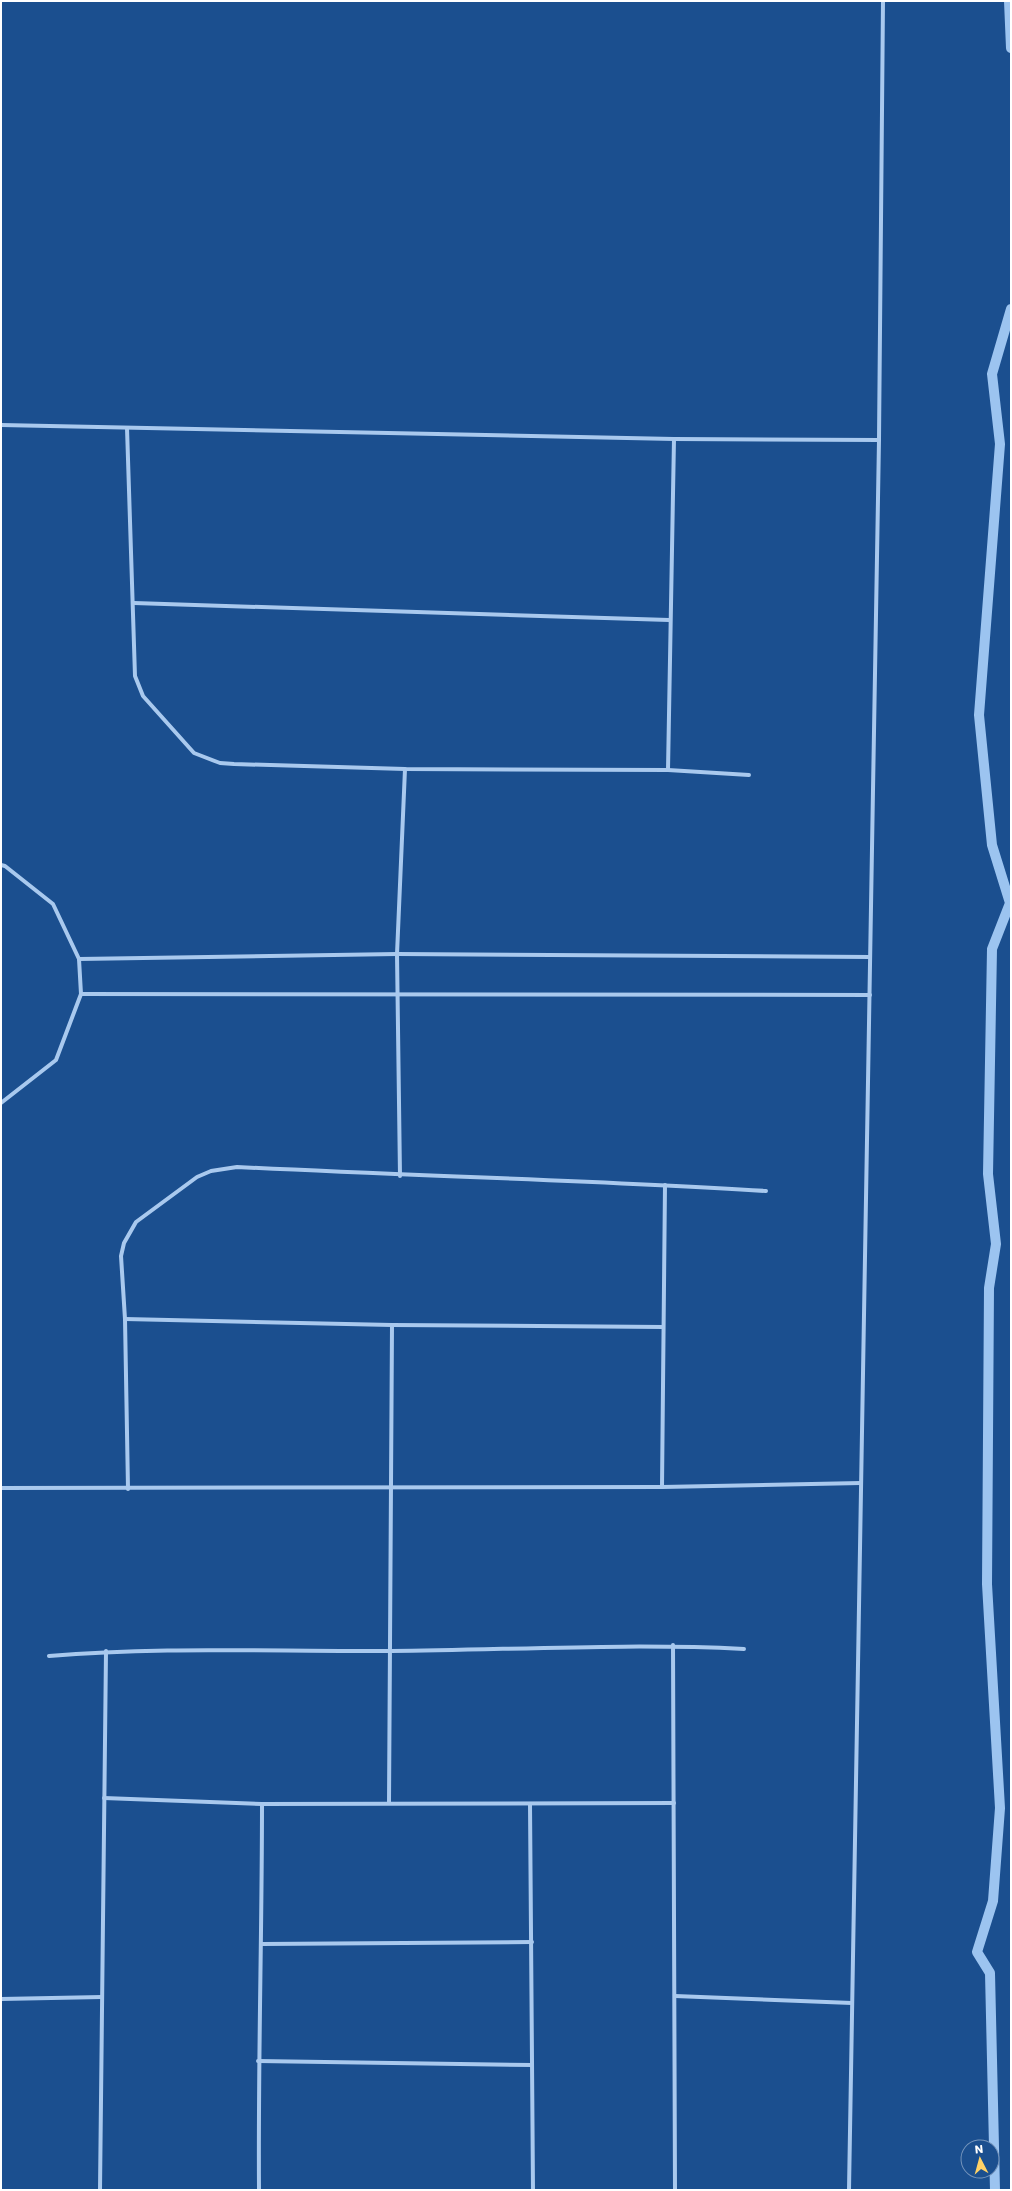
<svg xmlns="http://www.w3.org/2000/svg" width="1012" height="2191" viewBox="0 0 1012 2191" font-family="Poppins,sans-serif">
<rect width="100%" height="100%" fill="#1b4f8f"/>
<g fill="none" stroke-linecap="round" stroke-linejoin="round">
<g stroke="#9cc4f0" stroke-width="10">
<path d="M1009,1L1011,48"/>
<path d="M995,2190L990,1973L977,1952L993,1901L1000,1808L987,1584L989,1288L996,1244L988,1174L992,949L1010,903L992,845L979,715L1000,444L992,374L1011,309"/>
</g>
<g stroke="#a9c9ee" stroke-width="4">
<path d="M1,425L674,439L879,440"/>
<path d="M127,428L135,676L143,696L194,753L220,763L234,764L405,769L668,770L749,775"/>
<path d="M134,603L669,620"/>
<path d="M668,770L674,439"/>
<path d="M1,865L5,866L53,904L79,959L81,994L56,1060L1,1103"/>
<path d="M79,959L397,954L870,957"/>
<path d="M81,994L870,995"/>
<path d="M400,1176L397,954L405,769"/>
<path d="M125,1319L392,1325L663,1327"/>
<path d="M662,1487L665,1185"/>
<path d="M1,1488L662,1487L861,1483"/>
<path d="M128,1489L125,1319L121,1256L124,1243L136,1222L197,1177L211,1171L237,1167C414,1176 590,1180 766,1191"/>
<path d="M673,1645L675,2190"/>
<path d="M49,1656C162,1646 277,1652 391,1651C509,1650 626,1643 744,1649"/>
<path d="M104,1798L262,1804L674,1803"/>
<path d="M389,1803L392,1325"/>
<path d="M530,1804L533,2190"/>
<path d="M262,1944L532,1942"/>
<path d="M675,1996L852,2003"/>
<path d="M1,1999L102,1997"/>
<path d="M258,2061L532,2065"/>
<path d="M100,2190L106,1651"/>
<path d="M259,2190C258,2061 262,1932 262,1804"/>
<path d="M849,2190L879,440L883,1"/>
</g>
</g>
<rect width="1012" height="2191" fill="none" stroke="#ffffff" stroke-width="4"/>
<g transform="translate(980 2159) rotate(354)"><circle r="19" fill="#1b4f8f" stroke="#7695bc"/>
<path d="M0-3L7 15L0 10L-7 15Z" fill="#ffd166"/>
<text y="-6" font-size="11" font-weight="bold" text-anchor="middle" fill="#ffffff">N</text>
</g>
</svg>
